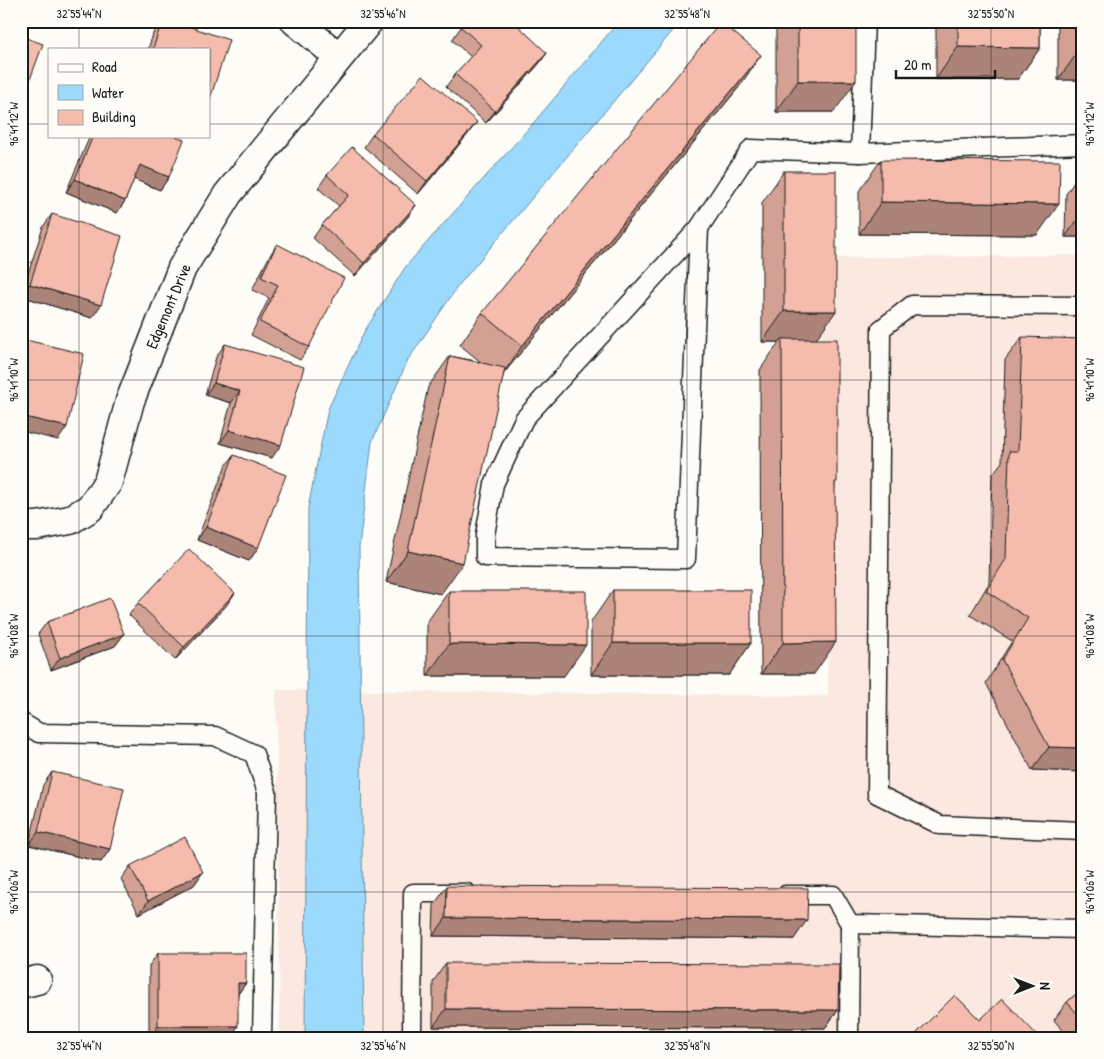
<svg xmlns="http://www.w3.org/2000/svg" width="1104" height="1059" viewBox="0 0 1104 1059" font-family="'Patrick Hand',sans-serif">
<rect width="100%" height="100%" fill="#fdfcf7"/>
<filter id="ink" filterUnits="userSpaceOnUse"><feTurbulence type="fractalNoise" baseFrequency=".02" numOctaves="2"/><feDisplacementMap in="SourceGraphic" scale="10" xChannelSelector="R" yChannelSelector="G"/><feConvolveMatrix kernelMatrix="1 2 1 2 8 2 1 2 1" color-interpolation-filters="sRGB"/></filter>
<g filter="url(#ink)">
<path fill="#fbe8e0" d="M1083,255V1038H280L276,690L828,696L821,258Z"/>
<path fill="#9bdafd" stroke="#688ea3" d="M619,21H681L458,286L408,360L372,442L359,547L364,1038H305L308,508L328,409L364,332L406,266L536,120Z"/>
<g fill="none" stroke-linecap="round" stroke-linejoin="round">
<defs>
<g id="service">
<path d="M860,153L865,21"/>
<path d="M699,228L686,559L485,557V535L494,484L524,419Z"/>
<path d="M699,228L751,149L860,153L1083,144"/>
<path d="M1083,306L912,305L881,329L877,794L940,825L1083,831"/>
<path d="M21,722L39,733L215,736L254,754L267,792L262,1038"/>
<path d="M785,895H833L850,924L1083,929"/>
<path d="M412,1038L413,893H467"/>
<path d="M849,1038L850,924"/>
</g>
<g id="minor">
<path d="M295,21L339,57"/>
<path d="M21,526H37L70,520L90,508L108,482L130,401L182,268L228,194L369,21"/>
<path d="M21,984L37,980"/>
</g>
</defs>
<use href="#service" stroke="#1c1c1c" stroke-width="21"/>
<use href="#minor" stroke="#1c1c1c" stroke-width="31"/>
<use href="#service" stroke="#fdfcf7" stroke-width="18"/>
<use href="#minor" stroke="#fdfcf7" stroke-width="28"/>
</g>
<g fill="#d3a194" stroke="#1c1c1c">
<path d="M161,21H173L209,49H148L154,31Z"/>
<path d="M776,21H856L834,112H776Z"/>
<path d="M936,21H1040V48L1018,79H936Z"/>
<rect x="1058" y="21" width="25" height="59"/>
<path d="M461,27L547,53L538,65L486,123L446,87L455,74L471,57L452,40Z"/>
<path d="M739,87L504,373L441,594L386,582L428,387L450,356L481,362L460,345L482,313Z"/>
<path d="M373,134H468L418,194L364,147Z"/>
<path d="M90,136H175L169,177L160,190L134,179L125,201L117,213L66,192Z"/>
<path d="M881,160L1037,235L859,234V191Z"/>
<path d="M1083,169V237H1065L1066,194Z"/>
<path d="M784,171L817,339L835,485L814,674H761L760,370L779,342H762V203Z"/>
<path d="M327,175L416,205L407,218L355,276L313,238L322,225L339,206L318,188Z"/>
<path d="M52,214L92,318L21,296L43,227Z"/>
<path d="M277,244L309,347L300,360L251,335L269,298L252,290L269,257Z"/>
<path d="M1022,337L1083,772L1032,770L986,683L1012,641L970,615L989,583L992,475L1002,462L1005,360Z"/>
<path d="M225,344L272,458L220,443L231,403L205,395L216,357Z"/>
<path d="M234,455L258,548L249,561L197,540L225,467Z"/>
<path d="M613,590L751,643L729,675H591V622Z"/>
<path d="M449,591L564,676H427V622Z"/>
<path d="M138,603L226,606L175,660L129,615Z"/>
<path d="M47,622L124,634L115,646L51,670L38,634Z"/>
<path d="M52,772L110,849L101,862L29,845L43,785Z"/>
<path d="M130,866L203,872L194,885L139,914L121,879Z"/>
<path d="M447,886L794,939L433,936L434,905Z"/>
<path d="M158,953L246,983L238,994L230,1038H149V966Z"/>
<path d="M446,963L838,1010L825,1028L433,1027V982Z"/>
<path d="M1083,988V1038H1069L1054,1020L1067,1002Z"/>
</g>
<g fill="#ac8378" stroke="#1c1c1c">
<path d="M541,21H563L559,26Z"/>
<path d="M958,47L1040,48L1018,79H936Z"/>
<path d="M1080,49H1083V80H1058Z"/>
<path d="M547,53L538,65L486,123L495,111Z"/>
<path d="M761,55L739,87L500,378L522,346Z"/>
<path d="M798,81H856L834,112H776Z"/>
<path d="M477,122L468,134L418,194L427,181Z"/>
<path d="M140,165L169,177L160,190L131,178Z"/>
<path d="M75,179L125,201L117,213L66,192Z"/>
<path d="M881,202L1059,204L1037,235L859,234Z"/>
<path d="M416,205L407,218L355,276L364,263Z"/>
<path d="M1083,212V237H1065Z"/>
<path d="M30,284L101,305L92,318L21,296Z"/>
<path d="M784,311H836L814,342L782,339L779,342H762Z"/>
<path d="M214,383L240,391L231,403L205,395Z"/>
<path d="M21,416L67,427L58,440L21,431Z"/>
<path d="M229,430L281,445L272,458L220,443Z"/>
<path d="M206,527L258,548L249,561L197,540Z"/>
<path d="M408,551L463,563L441,594L386,582Z"/>
<path d="M235,593L226,606L175,660L184,647Z"/>
<path d="M124,634L115,646L51,670L60,658Z"/>
<path d="M836,642L814,674H761L783,643Z"/>
<path d="M613,643H751L729,675H591Z"/>
<path d="M449,644L586,645L564,676H427Z"/>
<path d="M1049,747L1083,748V772L1032,770Z"/>
<path d="M38,832L110,849L101,862L29,845Z"/>
<path d="M203,872L194,885L139,914L148,901Z"/>
<path d="M446,918L807,920L794,939L433,936Z"/>
<path d="M238,983H246L237,995Z"/>
<path d="M446,1009L838,1010L825,1028L433,1027Z"/>
<path d="M158,1026H238L230,1038H150Z"/>
</g>
<g fill="#f5bbac" stroke="#1c1c1c">
<path d="M162,21H173L229,40L209,102V49H153Z"/>
<path d="M466,21H513L547,53L495,111L455,74L481,45L461,27Z"/>
<rect x="798" y="21" width="58" height="60"/>
<path d="M958,21H1040V48L958,47Z"/>
<rect x="1080" y="21" width="3" height="28"/>
<path d="M721,22L761,55L522,346L482,313Z"/>
<path d="M21,36L43,44L21,104Z"/>
<path d="M423,75L477,122L427,181L373,134Z"/>
<path d="M93,136H175L184,140L169,177L140,165L125,201L75,179Z"/>
<path d="M352,147L416,205L364,263L322,225L349,195L327,175Z"/>
<path d="M881,160L1060,161L1059,204L881,202Z"/>
<rect x="784" y="171" width="52" height="140"/>
<path d="M52,214L122,236L101,305L30,284Z"/>
<path d="M277,244L344,278L309,347L260,322L278,285L261,277Z"/>
<path d="M1022,337L1083,339V748L1049,747L1002,660L1028,618L986,591L1006,559L1009,451H1018Z"/>
<path d="M22,339L84,354L67,427L21,416Z"/>
<path d="M782,339H837V482H835L836,642L783,643Z"/>
<path d="M225,344L304,367L281,445L229,430L240,391L214,383Z"/>
<path d="M450,356L505,368L463,563L408,551Z"/>
<path d="M234,455L286,475L258,548L206,527Z"/>
<path d="M189,549L235,593L184,647L138,603Z"/>
<rect x="613" y="590" width="138" height="53"/>
<path d="M449,591H586V645L449,644Z"/>
<path d="M110,598L124,634L60,658L47,622Z"/>
<path d="M52,772L124,788L110,849L38,832Z"/>
<path d="M185,837L203,872L148,901L130,866Z"/>
<path d="M447,886L808,888L807,920L446,918Z"/>
<path d="M158,953H246V983H238V1026H158Z"/>
<path d="M446,963L839,964L838,1010L446,1009Z"/>
<path d="M1083,988V1020L1067,1002Z"/>
<path d="M955,995L980,1020L1002,999L1040,1038H912Z"/>
<path d="M1083,1027V1038H1071Z"/>
</g>
</g>
<path fill="none" stroke="#1c1c1c" stroke-width="1" stroke-opacity="0.45" d="M79,21V49M383,21V1038M687,21V1038M991,21V1038M21,124H49M209,124H1083M79,136V1038M21,380H1083M21,636H1083M21,892H1083"/>
<g text-anchor="middle" stroke-width="5" stroke-linejoin="round" paint-order="stroke">
<g font-size="16" fill="#1c1c1c" stroke="#fdfcf7">
<text transform="translate(168 306) rotate(-67)" y="6">Edgemont Drive</text>
</g>
</g>
<rect width="1104" height="1059" fill="none" stroke="#fdfcf7" stroke-width="55"/>
<rect x="48" y="48" width="162" height="90" fill="#fdfcf7" stroke="#a3a29f"/>
<rect x="58" y="64" width="25" height="8" fill="#fdfcf7" stroke="#a3a29f"/>
<text x="92" y="72" font-size="15" fill="#1c1c1c">Road</text>
<rect x="58" y="85" width="25" height="15" fill="#9bdafd" stroke="#a3a29f"/>
<text x="92" y="98" font-size="15" fill="#1c1c1c">Water</text>
<rect x="58" y="110" width="25" height="15" fill="#f5bbac" stroke="#a3a29f"/>
<text x="92" y="122" font-size="15" fill="#1c1c1c">Building</text>
<g transform="translate(1032 986) rotate(90)" stroke="#fdfcf7" stroke-width="4" paint-order="stroke">
<path d="M0-4L9 19L0 12L-9 19Z" fill="#1c1c1c"/>
<text y="-8" font-size="14" font-weight="bold" text-anchor="middle" fill="#1c1c1c">N</text>
</g>
<path d="M896 70v8h99v-8" fill="none" stroke="#1c1c1c" stroke-width="2.5"/>
<text x="904" y="70" font-size="15" fill="#1c1c1c" stroke="#fdfcf7" stroke-width="4" paint-order="stroke">20 m</text>
<rect x="28" y="28" width="1048" height="1004" fill="none" stroke="#1c1c1c" stroke-width="2"/>
<g font-size="12" text-anchor="middle" fill="#1c1c1c">
<text x="79" y="18">32°55'44"N</text>
<text x="383" y="18">32°55'46"N</text>
<text x="687" y="18">32°55'48"N</text>
<text x="991" y="18">32°55'50"N</text>
<text transform="translate(1090 124) rotate(-90)" y="4">96°41'12"W</text>
<text transform="translate(14 124) rotate(-90)" y="4">96°41'12"W</text>
<text transform="translate(14 380) rotate(-90)" y="4">96°41'10"W</text>
<text transform="translate(1090 380) rotate(-90)" y="4">96°41'10"W</text>
<text transform="translate(14 636) rotate(-90)" y="4">96°41'08"W</text>
<text transform="translate(1090 636) rotate(-90)" y="4">96°41'08"W</text>
<text transform="translate(14 892) rotate(-90)" y="4">96°41'06"W</text>
<text transform="translate(1090 892) rotate(-90)" y="4">96°41'06"W</text>
<text x="79" y="1050">32°55'44"N</text>
<text x="383" y="1050">32°55'46"N</text>
<text x="687" y="1050">32°55'48"N</text>
<text x="991" y="1050">32°55'50"N</text>
</g>
</svg>
